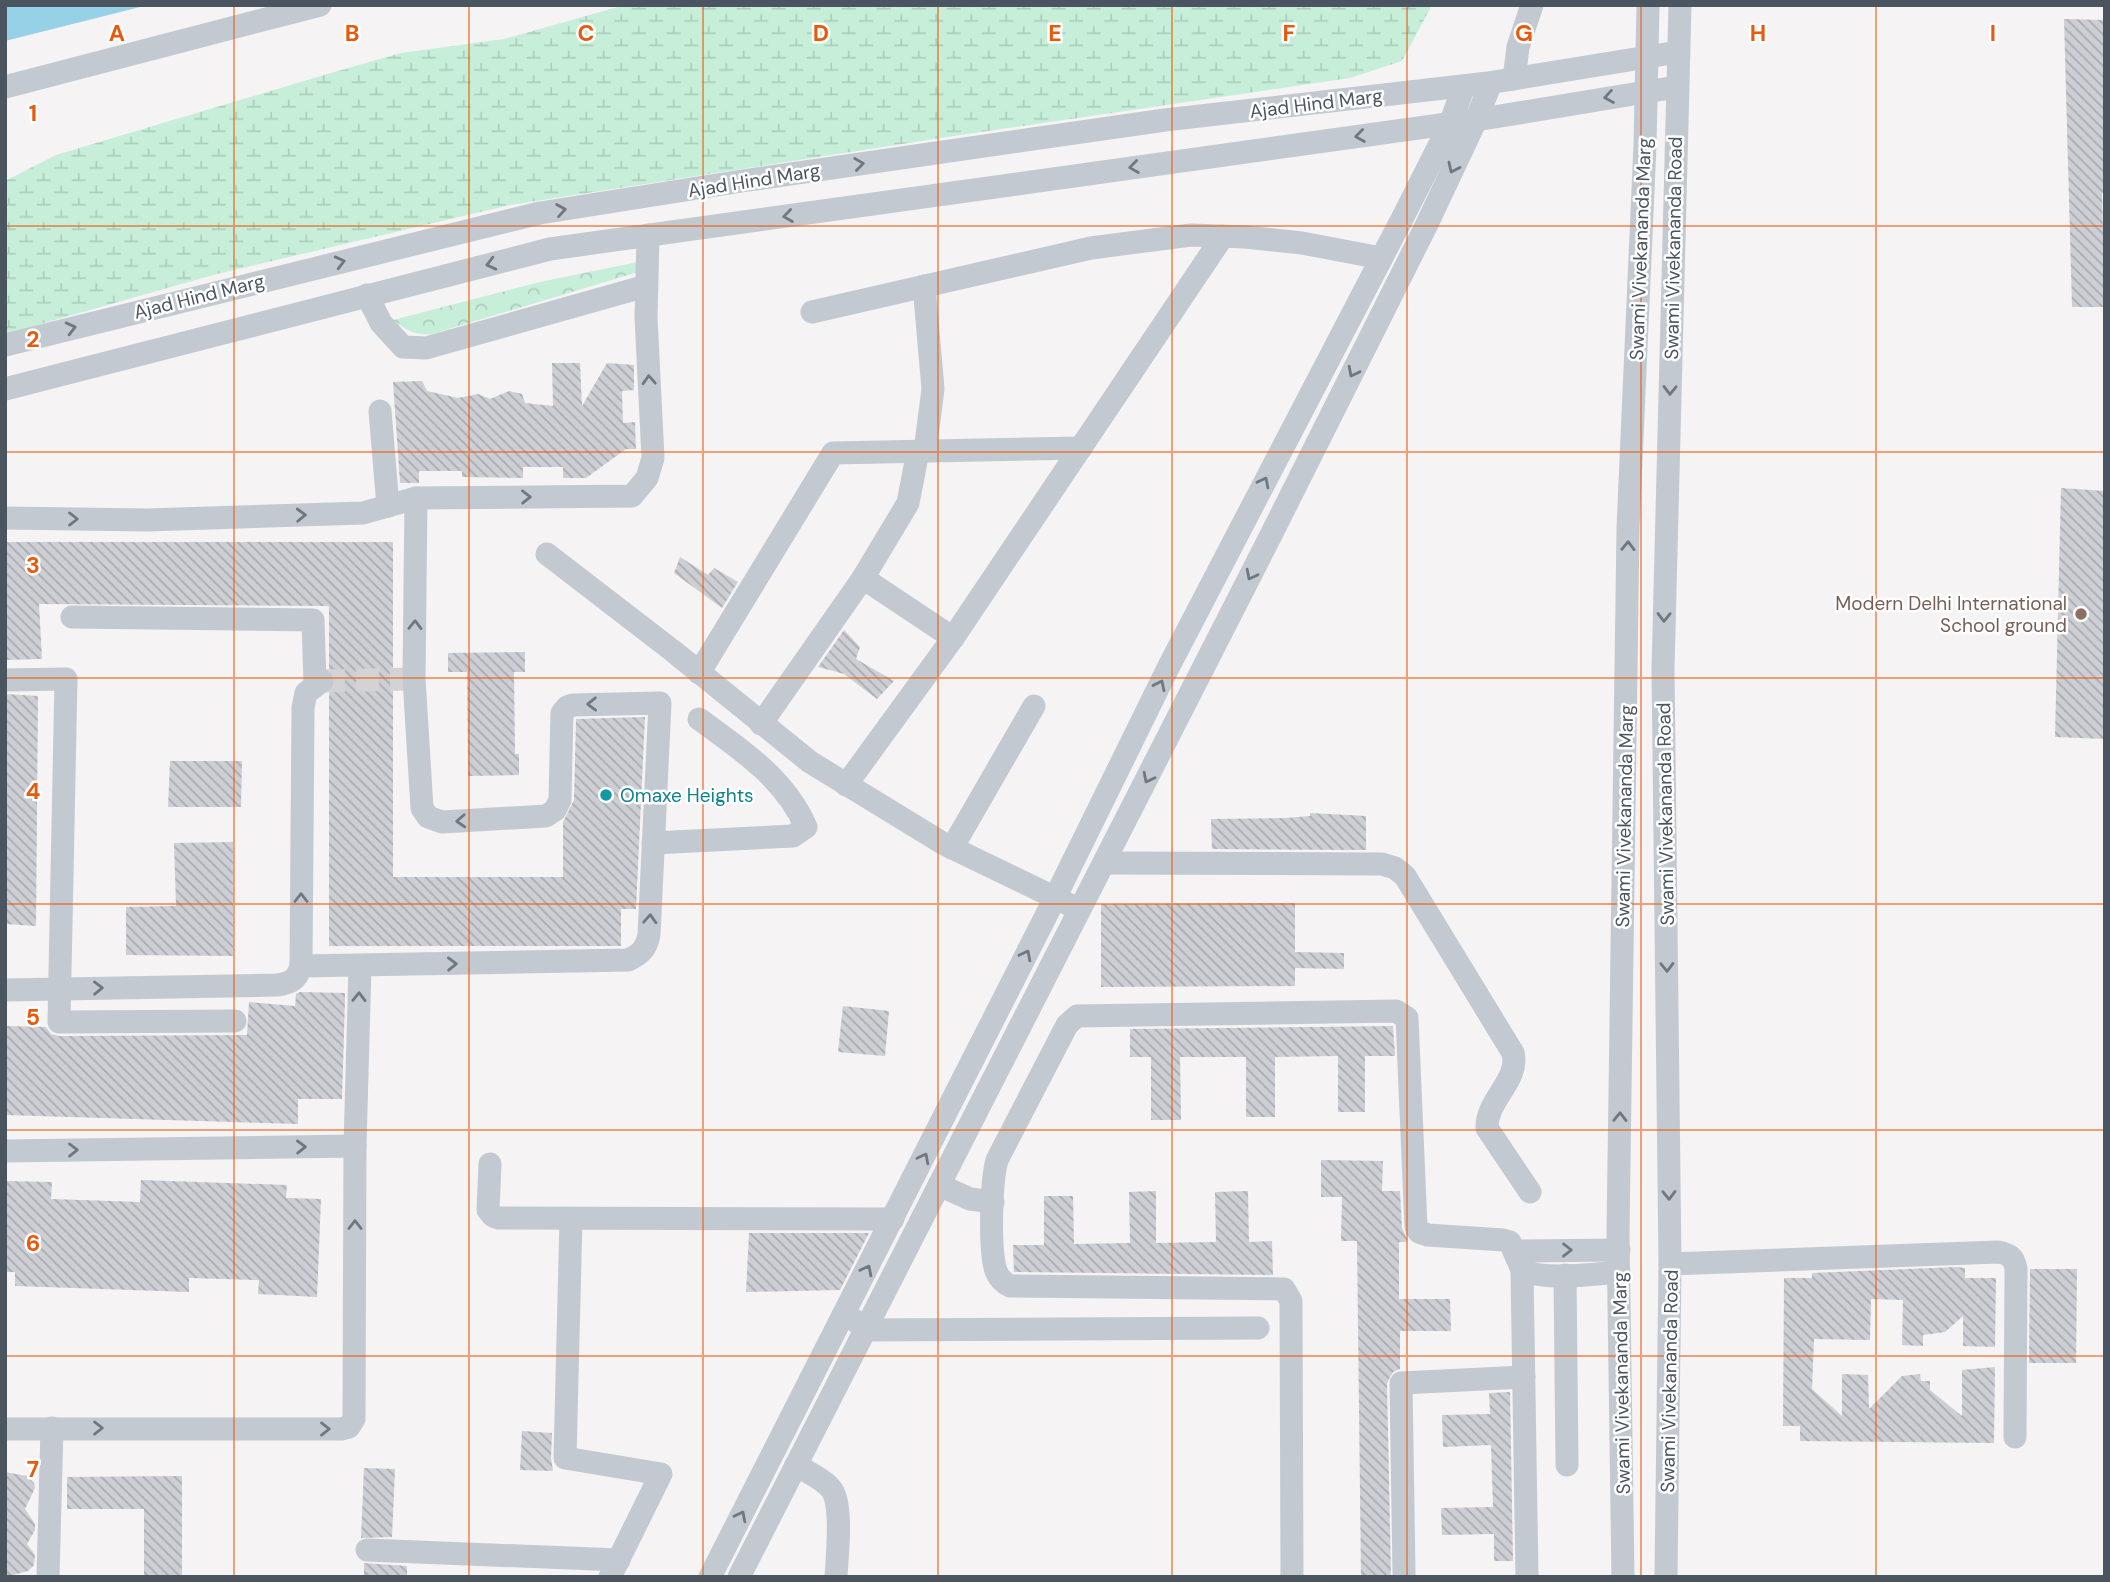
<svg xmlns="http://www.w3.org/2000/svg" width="2110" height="1582" viewBox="0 0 2110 1582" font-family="'DM Sans',sans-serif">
<defs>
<pattern id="wetland-marsh" width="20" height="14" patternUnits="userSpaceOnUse" patternTransform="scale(1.75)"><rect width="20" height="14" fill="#c6eed8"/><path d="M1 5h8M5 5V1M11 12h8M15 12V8" fill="none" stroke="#accebc"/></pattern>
<pattern id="park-crowns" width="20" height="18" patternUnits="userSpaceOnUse" patternTransform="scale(1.75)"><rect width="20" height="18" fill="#c6eed8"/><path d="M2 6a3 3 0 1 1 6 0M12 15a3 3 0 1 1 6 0" fill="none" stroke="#accebc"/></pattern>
<pattern id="building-back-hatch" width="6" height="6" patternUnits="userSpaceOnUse" patternTransform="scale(1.75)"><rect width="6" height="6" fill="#cdcfd5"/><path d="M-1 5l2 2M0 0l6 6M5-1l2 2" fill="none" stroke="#a8abb0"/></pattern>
</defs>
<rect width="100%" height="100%" fill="#f5f3f3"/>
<path fill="url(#wetland-marsh)" d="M625,5H1432L1402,61L1350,78L947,137L510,205L217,274L5,334V181L56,155L324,75L401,53L504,39Z"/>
<path fill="url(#park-crowns)" d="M638,262V272L432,334C415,336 407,330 393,320L540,282Z"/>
<path fill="#96d1e8" d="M5,5H148L5,41Z"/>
<g fill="url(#building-back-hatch)">
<path d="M2064,19L2105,20V193H2102L2105,307H2072Z"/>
<path d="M552,363H580L582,406L607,363L634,365V390L622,391L623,423L635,422L636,449H626L586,478H563V467H523V478L462,477V471H419V483H400L393,382L422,381L427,391L458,398L478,394L490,399L509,391L522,394L525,403L553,406Z"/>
<path d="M2061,488L2105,491V739L2055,737Z"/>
<path d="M5,542H393V877H563V822L574,800L576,719L645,717L636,909H621V946H329V693L335,687L336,680L329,669V606L39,604L42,659L5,660Z"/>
<path d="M680,557L708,575L714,568L738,582L722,608L674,573Z"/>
<path d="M844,630L860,647L856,659L894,681L877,699L844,674L818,667Z"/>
<path d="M525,652V672H514L515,754H519V775L468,776L467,672H448V653Z"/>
<path d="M5,694L38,696L36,926L5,924Z"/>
<path d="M170,761H242L241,807H168Z"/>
<path d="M1310,813L1366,816V850L1212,849L1211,819L1286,818L1310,816Z"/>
<path d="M233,842V956L126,955V907L176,906L174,843Z"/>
<path d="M1295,903V952L1344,953V969L1295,968V986L1101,987V904Z"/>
<path d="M300,992L345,993V1002L342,1099H298V1124L5,1115V1026L46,1027L51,1034L59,1036L247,1035L249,1002L295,1006L296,994Z"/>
<path d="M843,1006L889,1011L885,1056L838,1052Z"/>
<path d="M1393,1026L1395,1056H1365V1112H1338V1056L1275,1057V1117H1246V1057H1180L1181,1120H1151V1057H1130V1029Z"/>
<path d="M1321,1160L1383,1161L1382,1191H1400L1402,1228L1407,1239V1242H1399V1299H1450L1451,1331H1400V1369L1393,1372L1387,1383L1391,1577H1361L1357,1241H1341L1342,1197H1321Z"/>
<path d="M141,1180L287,1185L286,1198L321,1199L317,1297L258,1294L259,1280L189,1278V1292L15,1286V1272H5V1181L52,1182L51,1199L140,1202Z"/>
<path d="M1156,1191V1243L1216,1242L1215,1192L1248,1191L1249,1242L1272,1241L1273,1275L1014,1272L1013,1245H1044V1196H1073L1074,1244L1130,1243L1129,1192Z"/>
<path d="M749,1233H869L840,1290L746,1292Z"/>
<path d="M1957,1267L1965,1268V1278H1996L1995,1347L1963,1346V1316L1945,1332L1923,1335V1346L1902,1345L1903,1300L1871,1299L1870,1340L1814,1339L1812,1389L1842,1416V1374L1868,1375L1869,1409L1902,1376L1920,1374L1921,1381H1930V1390L1962,1416V1370L1995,1367L1994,1443L1800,1441V1426H1783L1784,1278H1812V1273Z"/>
<path d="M2030,1269H2077L2076,1363H2029Z"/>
<path d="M1510,1392L1513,1561H1494V1534L1442,1535L1441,1508L1493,1507L1491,1445L1443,1447L1442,1415L1490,1414L1489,1393Z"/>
<path d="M522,1431L552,1433L551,1458L553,1471L520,1470Z"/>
<path d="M364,1468L395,1469L392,1537L361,1538Z"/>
<path d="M5,1472L27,1476L34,1483L35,1488L25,1509L35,1524V1530L27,1544L35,1555L34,1565L28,1571L5,1577Z"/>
<path d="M182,1476V1577H144V1509H67V1477Z"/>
<path d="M364,1563L407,1566V1577H364Z"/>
</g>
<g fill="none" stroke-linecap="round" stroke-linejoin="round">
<path stroke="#d3d3d5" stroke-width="23" stroke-dasharray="23 11" stroke-linecap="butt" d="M322,681L414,679"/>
<g stroke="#c2c9d0" stroke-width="23">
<path d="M1514,79L1518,47L1532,5"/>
<path d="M5,87L320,5"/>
<path d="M924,286L933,389L925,451"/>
<path d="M367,295L381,323L403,347L426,348L646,286"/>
<path d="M812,312L1091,248L1191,235L1245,237L1302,243L1381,258"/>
<path d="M5,345L540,213L742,181L1165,120L1488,83L1678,52"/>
<path d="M5,389L550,249L1476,120L1676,87"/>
<path d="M380,411L388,506"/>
<path d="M5,518L147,520L363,513L416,498L632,496L647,478L653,458L646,317L648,235"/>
<path d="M547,554L673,651L810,762L944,844L1068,904"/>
<path d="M863,578L908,503L918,451"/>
<path d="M72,617L313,620L315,684"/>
<path d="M699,673L833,453L1081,448"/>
<path d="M5,680L66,679L59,1022L235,1021"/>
<path d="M761,724L863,578L953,638"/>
<path d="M846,785L953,638L1223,236"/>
<path d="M653,843L793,836L806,827C785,778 740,749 699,719"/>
<path d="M952,848L1034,706"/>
<path d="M1105,863L1382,864L1395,868L1405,876L1513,1053C1520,1080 1486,1100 1487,1128L1530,1192"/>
<path d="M301,966L628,960C641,954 646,949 649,935L660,703L573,705L567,707L562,713L560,800L555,810L546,816L442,822L428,817L422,808L414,679L416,498"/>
<path d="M5,990L277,985C291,983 297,980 301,966L303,708L306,693L322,681"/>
<path d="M5,1151L355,1146"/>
<path d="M490,1164L488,1210L493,1216L499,1218L893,1219"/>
<path d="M939,1185L970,1199L993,1202"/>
<path d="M571,1219L565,1458L661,1474L610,1577"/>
<path d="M1515,1251L1619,1250"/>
<path d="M1670,1264L1998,1252C2009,1254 2014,1257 2016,1269L2015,1437"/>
<path d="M1522,1270C1545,1281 1593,1274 1619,1272"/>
<path d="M1565,1275L1567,1465"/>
<path d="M856,1321L865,1330L1258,1328"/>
<path d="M5,1429H341L349,1427L354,1419L355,1146L360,966"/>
<path d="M796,1465C807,1472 825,1480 832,1490C843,1507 837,1556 836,1577"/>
<path d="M367,1550L619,1560"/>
<path d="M1404,1573L1401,1383L1524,1377"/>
<path d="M48,1577L52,1428"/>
<path d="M710,1577L1055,898L1169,666L1403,217L1450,124L1464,86"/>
<path d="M739,1577L1269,539L1427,224L1476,120L1491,83"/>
<path d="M1292,1577L1291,1301L1284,1289L1010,1286C1003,1283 999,1278 996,1271C989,1249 991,1182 997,1160L1067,1025L1077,1016L1396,1011L1407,1018L1416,1227L1419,1232L1428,1235L1503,1240L1510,1242L1522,1270L1527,1577"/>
<path d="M1623,1577L1618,1234L1628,528L1645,145L1648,5"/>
<path d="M1666,1577L1670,1264L1663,669L1680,5"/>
</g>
</g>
<defs><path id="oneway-chevron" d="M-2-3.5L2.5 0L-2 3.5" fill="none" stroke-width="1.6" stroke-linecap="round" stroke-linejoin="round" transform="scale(1.75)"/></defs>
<g stroke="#6f7881">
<use href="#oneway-chevron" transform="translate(1609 97) rotate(170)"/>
<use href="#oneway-chevron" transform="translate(1360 136) rotate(172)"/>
<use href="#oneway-chevron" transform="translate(859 164) rotate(-8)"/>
<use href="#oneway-chevron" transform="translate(1134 167) rotate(172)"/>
<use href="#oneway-chevron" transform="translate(1453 168) rotate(115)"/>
<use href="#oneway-chevron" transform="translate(561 210) rotate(-9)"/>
<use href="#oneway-chevron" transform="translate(788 216) rotate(172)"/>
<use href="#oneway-chevron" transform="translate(340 262) rotate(-14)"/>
<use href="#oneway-chevron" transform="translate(491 264) rotate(166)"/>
<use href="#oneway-chevron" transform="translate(71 328) rotate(-14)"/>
<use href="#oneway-chevron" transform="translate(1353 372) rotate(117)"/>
<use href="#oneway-chevron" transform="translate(649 380) rotate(-93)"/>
<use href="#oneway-chevron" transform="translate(1670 390) rotate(91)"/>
<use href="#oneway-chevron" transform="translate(1264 482) rotate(-63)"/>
<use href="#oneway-chevron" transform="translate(526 497) rotate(-1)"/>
<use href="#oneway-chevron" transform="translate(301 515) rotate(-2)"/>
<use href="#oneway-chevron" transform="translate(73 519)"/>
<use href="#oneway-chevron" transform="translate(1628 546) rotate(-89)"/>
<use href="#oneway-chevron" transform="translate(1251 575) rotate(117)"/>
<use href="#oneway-chevron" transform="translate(1664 617) rotate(91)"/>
<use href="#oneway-chevron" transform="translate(415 625) rotate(-89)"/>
<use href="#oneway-chevron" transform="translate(1160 685) rotate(-64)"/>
<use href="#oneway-chevron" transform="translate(592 704) rotate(179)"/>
<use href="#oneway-chevron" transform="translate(1148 778) rotate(117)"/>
<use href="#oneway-chevron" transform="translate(461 821) rotate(177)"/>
<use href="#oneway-chevron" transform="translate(301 898) rotate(-90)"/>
<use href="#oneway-chevron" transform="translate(650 919) rotate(-87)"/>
<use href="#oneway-chevron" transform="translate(1026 955) rotate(-63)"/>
<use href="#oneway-chevron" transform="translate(452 964) rotate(-1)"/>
<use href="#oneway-chevron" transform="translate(1667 967) rotate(89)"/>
<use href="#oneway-chevron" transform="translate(98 988) rotate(-1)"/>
<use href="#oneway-chevron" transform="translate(359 997) rotate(-89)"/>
<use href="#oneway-chevron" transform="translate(1620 1117) rotate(-89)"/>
<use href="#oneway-chevron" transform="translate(301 1147) rotate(-1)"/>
<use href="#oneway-chevron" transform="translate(73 1150) rotate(-1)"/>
<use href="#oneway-chevron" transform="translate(924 1158) rotate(-63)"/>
<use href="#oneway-chevron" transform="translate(1669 1195) rotate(89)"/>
<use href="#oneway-chevron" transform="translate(355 1225) rotate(-90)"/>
<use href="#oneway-chevron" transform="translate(1567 1250)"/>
<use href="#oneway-chevron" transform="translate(867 1270) rotate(-63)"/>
<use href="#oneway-chevron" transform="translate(98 1428)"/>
<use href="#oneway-chevron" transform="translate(325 1429)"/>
<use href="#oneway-chevron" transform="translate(741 1516) rotate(-63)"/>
</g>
<path fill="none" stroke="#e8590c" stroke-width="2" stroke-opacity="0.55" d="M234,5V1577M469,5V1577M703,5V1577M938,5V1577M1172,5V1577M1407,5V1577M1641,5V1577M1876,5V1577M5,226H2105M5,452H2105M5,678H2105M5,904H2105M5,1130H2105M5,1356H2105"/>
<circle fill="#8d6e63" stroke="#fff" stroke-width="2.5" cx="2081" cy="614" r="7"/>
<circle fill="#0f9aa8" stroke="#fff" stroke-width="2.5" cx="606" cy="795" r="7"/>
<g text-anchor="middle" stroke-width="5" stroke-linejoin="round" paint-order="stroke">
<g font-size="19" fill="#4b555f" stroke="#fff">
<text transform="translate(1316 103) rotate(-7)" y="7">Ajad Hind Marg</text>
<text transform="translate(754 180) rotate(-9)" y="7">Ajad Hind Marg</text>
<text transform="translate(1673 248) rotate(-89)" y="7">Swami Vivekananda Road</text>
<text transform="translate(1640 249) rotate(-88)" y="7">Swami Vivekananda Marg</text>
<text transform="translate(199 296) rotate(-14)" y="7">Ajad Hind Marg</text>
<text transform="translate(1665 814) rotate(-91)" y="7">Swami Vivekananda Road</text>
<text transform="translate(1624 816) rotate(-89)" y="7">Swami Vivekananda Marg</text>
<text transform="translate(1669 1381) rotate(-89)" y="7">Swami Vivekananda Road</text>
<text transform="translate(1621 1383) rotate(-91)" y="7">Swami Vivekananda Marg</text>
</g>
<g font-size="19" fill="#785e54" stroke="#fff" text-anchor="end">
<text x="2067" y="610">Modern Delhi International<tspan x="2067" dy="22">School ground</tspan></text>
</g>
<g font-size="19" fill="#0d838f" stroke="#fff" text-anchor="start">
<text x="620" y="802">Omaxe Heights</text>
</g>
</g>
<g font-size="23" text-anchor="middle" font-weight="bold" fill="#e8590c" stroke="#fff" stroke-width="5" stroke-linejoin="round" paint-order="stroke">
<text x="117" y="41">A</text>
<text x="352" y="41">B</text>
<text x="586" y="41">C</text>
<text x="821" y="41">D</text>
<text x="1055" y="41">E</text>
<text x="1289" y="41">F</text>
<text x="1524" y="41">G</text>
<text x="1758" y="41">H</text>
<text x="1993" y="41">I</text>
<text x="33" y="121">1</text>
<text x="33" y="347">2</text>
<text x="33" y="573">3</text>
<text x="33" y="799">4</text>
<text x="33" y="1025">5</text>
<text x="33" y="1251">6</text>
<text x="33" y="1477">7</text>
</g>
<rect width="2110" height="1582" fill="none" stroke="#4b555f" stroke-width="14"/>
</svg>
